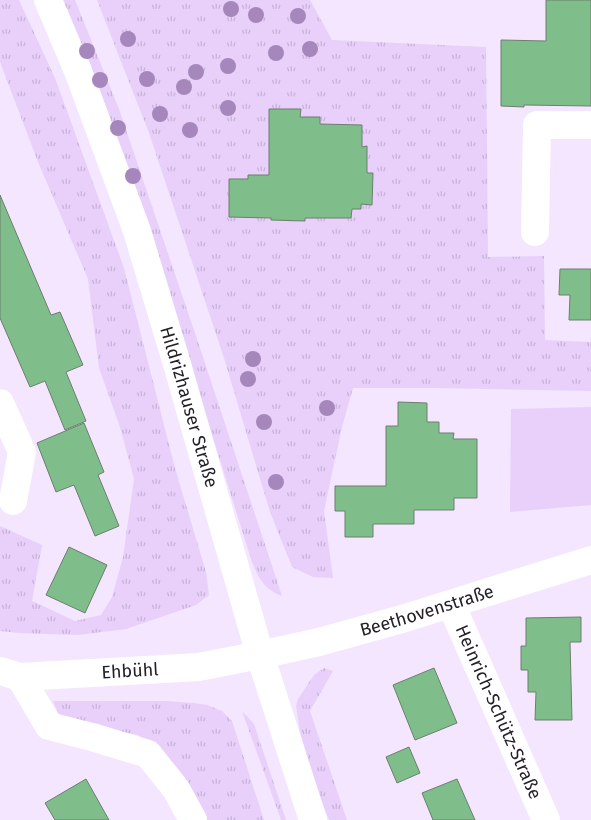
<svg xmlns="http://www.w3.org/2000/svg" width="591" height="820" viewBox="0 0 591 820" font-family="'Fira Sans',sans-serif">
<defs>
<pattern id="grass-tufts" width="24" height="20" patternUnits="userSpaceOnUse" patternTransform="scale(1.25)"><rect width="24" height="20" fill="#e8d0fb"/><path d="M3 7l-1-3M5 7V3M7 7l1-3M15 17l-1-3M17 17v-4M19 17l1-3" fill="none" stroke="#c7b2d7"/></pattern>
</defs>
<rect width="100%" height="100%" fill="#f3e6fe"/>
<g fill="url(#grass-tufts)">
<path d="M0,0H19L55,78L124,268L175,468L206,572L209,595L196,605L126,629L78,635L19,633L0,631V526L42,545L32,601L75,621L101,615L112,597L123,557L134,479L120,427L99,368L88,279L38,162L0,62Z"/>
<path d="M59,0H75L119,109L197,339L282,596C264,589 259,579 252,562L155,253Z"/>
<path d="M97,0H310L332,40L486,47L488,257L544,256L545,340L591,342V391L437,388H353L342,427L324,511L333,578L313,577L292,567L270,512L224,358L149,133Z"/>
<path d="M324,668L333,671L310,711L347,820H329L314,782L300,732L296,706L298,699L314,675Z"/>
<path d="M53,701H166L194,703L207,705L222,711L232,721L264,820H203L168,762L138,735L95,727L68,719L58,713Z"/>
<path d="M242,711L254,724L286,820H281Z"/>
</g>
<path fill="#e8d0fb" d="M591,407V505L510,512L511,409Z"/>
<g fill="#7fbe8a" stroke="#6c7f6e">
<path d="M546,0H591V106L524,105V107L501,106V40L546,41Z"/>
<path d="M269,109H301L300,117H320V124L362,125V147L367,146V173H373L372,205L361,204V209H352L351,218H305V221L271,220V218L229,217V179H248V175H269Z"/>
<path d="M0,195L51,315L60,312L83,365L66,372L86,421L65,430L45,381L30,387L0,318Z"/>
<path d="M560,269H591V320H569L570,295H559Z"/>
<path d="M398,402L427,403V422H439V433H454L453,439H477V498H454V510H414V524H373V537H345V511H335V486H386V426H398Z"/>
<path d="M84,423L104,472L98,475L119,526L95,536L74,485L56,492L37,443Z"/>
<path d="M69,547L107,565L85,613L46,595Z"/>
<path d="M581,617V642H570L572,720H535L536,692H528V670H521V646H526V618Z"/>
<path d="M434,668L457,723L415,740L393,685Z"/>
<path d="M409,747L420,773L397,783L386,757Z"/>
<path d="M86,779L109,820H55L45,803Z"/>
<path d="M457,779L475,820H433L422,793Z"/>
</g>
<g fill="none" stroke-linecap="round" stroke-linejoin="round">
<g stroke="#fff" stroke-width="28">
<path d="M535,232L537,125H591"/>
<path d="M0,403L22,452L13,501"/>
<path id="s1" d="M451,604L546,820"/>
<path id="s2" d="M0,671L20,677L199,667L260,655L319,642L402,619L591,560"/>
<path d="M20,677L49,726L92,737L148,754L176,789L193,820"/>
</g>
<path stroke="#fff" stroke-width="28" id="s3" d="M48,0L78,71L137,231L177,364L260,655L313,820"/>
</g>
<g fill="#a587bc">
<circle cx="231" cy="9" r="8"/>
<circle cx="256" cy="15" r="8"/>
<circle cx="298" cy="16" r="8"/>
<circle cx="128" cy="39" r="8"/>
<circle cx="310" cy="49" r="8"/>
<circle cx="87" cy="51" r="8"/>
<circle cx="276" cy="53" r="8"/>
<circle cx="228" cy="66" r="8"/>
<circle cx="196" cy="72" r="8"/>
<circle cx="147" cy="79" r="8"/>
<circle cx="100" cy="80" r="8"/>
<circle cx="184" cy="87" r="8"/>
<circle cx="228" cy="108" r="8"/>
<circle cx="160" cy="114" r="8"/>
<circle cx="118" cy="128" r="8"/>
<circle cx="190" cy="130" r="8"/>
<circle cx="133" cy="176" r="8"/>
<circle cx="253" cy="359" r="8"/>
<circle cx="248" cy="379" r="8"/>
<circle cx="327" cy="408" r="8"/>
<circle cx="264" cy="422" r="8"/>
<circle cx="276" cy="482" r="8"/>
</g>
<g text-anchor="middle" stroke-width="5" stroke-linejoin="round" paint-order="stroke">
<g font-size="18" fill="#242028" stroke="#fff">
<text dy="6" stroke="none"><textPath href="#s3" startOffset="431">Hildrizhauser Straße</textPath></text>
<text dy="6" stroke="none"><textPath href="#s2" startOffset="435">Beethovenstraße</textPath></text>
<text dy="6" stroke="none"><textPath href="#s2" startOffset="131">Ehbühl</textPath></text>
<text dy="6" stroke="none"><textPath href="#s1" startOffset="118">Heinrich-Schütz-Straße</textPath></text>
</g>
</g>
</svg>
